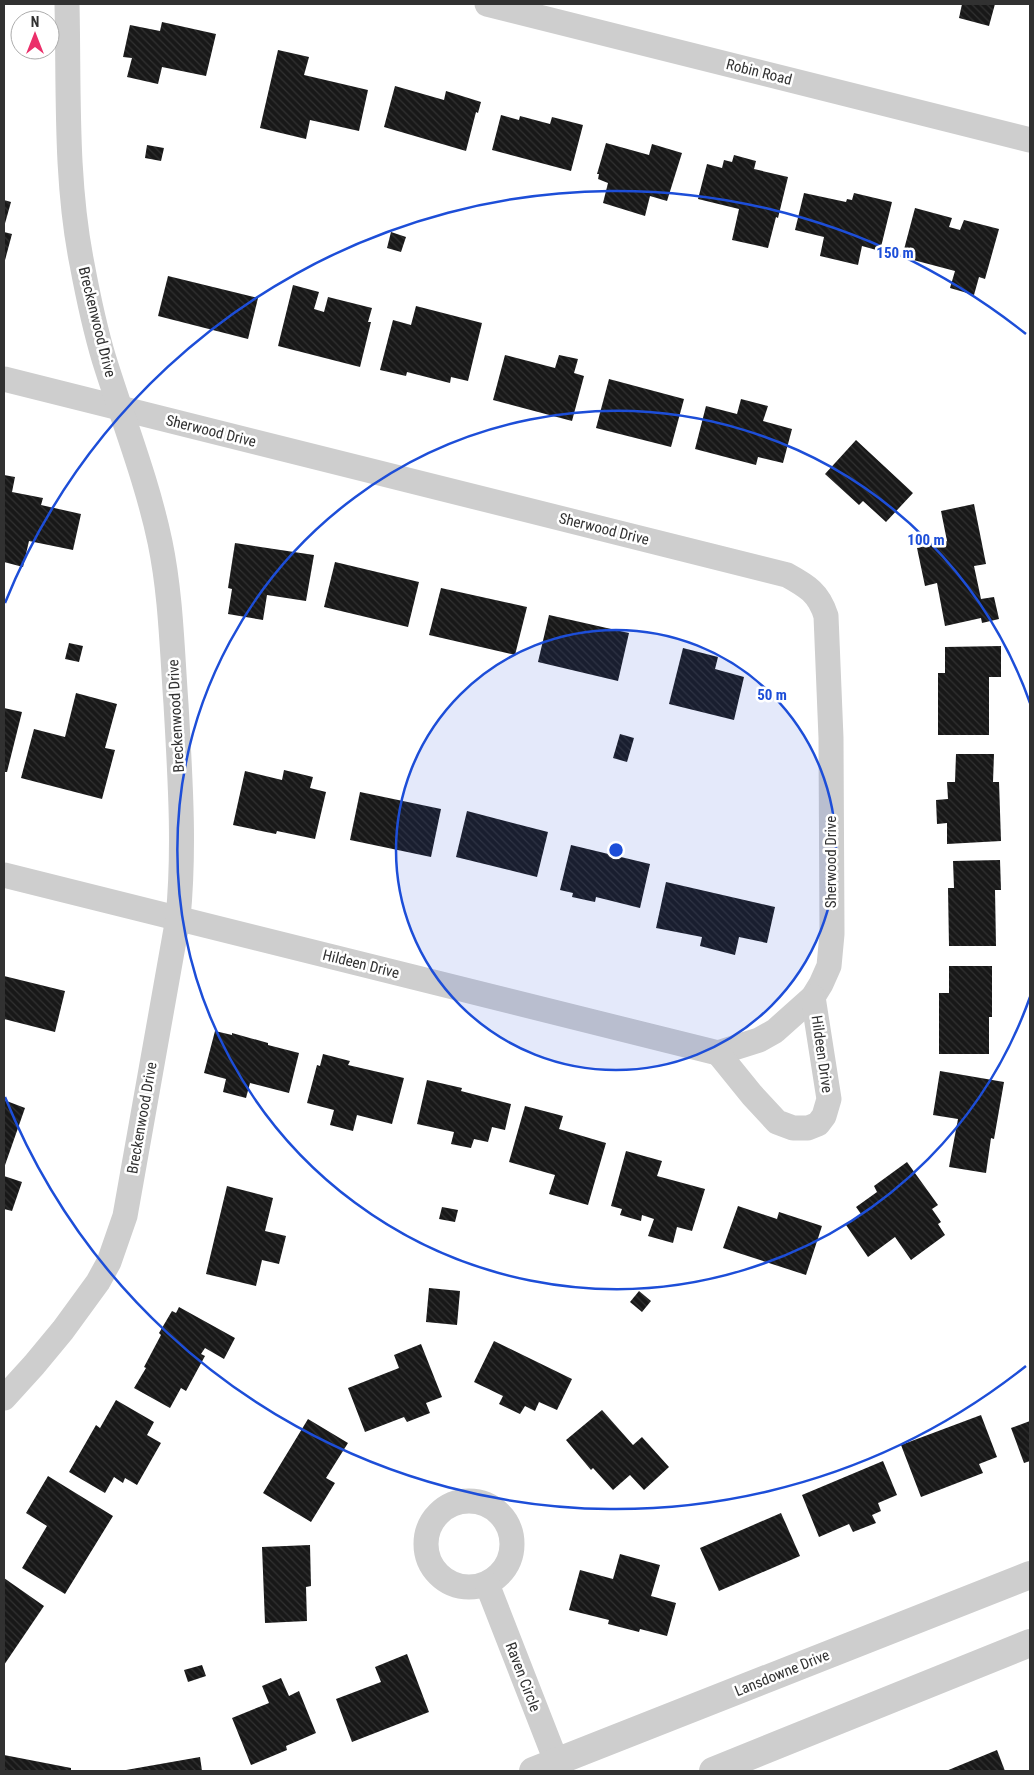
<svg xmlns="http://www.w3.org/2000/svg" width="1034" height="1775" viewBox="0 0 1034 1775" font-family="'Roboto Condensed',sans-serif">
<defs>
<pattern id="building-back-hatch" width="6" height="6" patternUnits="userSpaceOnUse" patternTransform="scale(1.25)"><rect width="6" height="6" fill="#181818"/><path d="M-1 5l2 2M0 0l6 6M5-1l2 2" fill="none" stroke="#313131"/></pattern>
</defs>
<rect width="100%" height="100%" fill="#fff"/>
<g fill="url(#building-back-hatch)">
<path d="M962,4H995L989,26L959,18Z"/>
<path d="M162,22L216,34L206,76L162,67L158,84L127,77L132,58L123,57L130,25L160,31Z"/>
<path d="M278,50L309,57L304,75L368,90L359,131L310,120L306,139L260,128Z"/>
<path d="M395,86L444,100L446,91L481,102L478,113L476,112L466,151L384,127Z"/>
<path d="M501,115L519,120L520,116L550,124L552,117L583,125L571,171L492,150Z"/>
<path d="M606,143L649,155L652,144L682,153L667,201L650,196L645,216L603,203L608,183L598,179L599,174H597Z"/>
<path d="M147,145L164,148L161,161L145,158Z"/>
<path d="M734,155L756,161L754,169L788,177L778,218L776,217L768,248L732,240L739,209L698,199L707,164L722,168L724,160L732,162Z"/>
<path d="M804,193L846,202L847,199L852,200L854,193L892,202L880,251L862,246L858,265L820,256L824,237L795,230Z"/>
<path d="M4,200L11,202L4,227Z"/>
<path d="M915,208L952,218L949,227L960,230L964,220L999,229L985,279L979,277L974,295L950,288L955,271L902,257Z"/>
<path d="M4,232L12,234L4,264Z"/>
<path d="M391,232L406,237L401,252L387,248Z"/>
<path d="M168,276L258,298L248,339L158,316Z"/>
<path d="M293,285L319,292L314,309L324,312L328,297L372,308L368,322H371L360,367L278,346Z"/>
<path d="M416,306L482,323L468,381L451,377L450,383L407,372L406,376L380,370L393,320L411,325Z"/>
<path d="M505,355L555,368L559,355L578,359L574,373L584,376L572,421L493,400Z"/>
<path d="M609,379L684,399L671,447L596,428Z"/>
<path d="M741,399L768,406L763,421L792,429L783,463L758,457L756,465L695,449L706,406L737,414Z"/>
<path d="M856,440L913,493L886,522L863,501L859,505L825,474Z"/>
<path d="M4,475L15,477L12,492L43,498L41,505L81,514L73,550L29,541L23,567L4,562Z"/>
<path d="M974,504L986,564L974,566L981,599L994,597L999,619L982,623L981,618L945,626L937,583L925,586L917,548L947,541L941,511Z"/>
<path d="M235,543L314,555L306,601L267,595L263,620L228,614L232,589L228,588Z"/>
<path d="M335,562L419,582L408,627L324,607Z"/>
<path d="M441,588L527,607L515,655L429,635Z"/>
<path d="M549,615L629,633L618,681L538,662Z"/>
<path d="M69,643L83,646L79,662L65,659Z"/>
<path d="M1001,646V677H989V735H938V673H945V647Z"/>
<path d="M683,648L718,657L715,669L744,677L734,720L669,704Z"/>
<path d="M76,693L117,704L105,748L115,750L102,799L21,778L34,729L65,737Z"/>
<path d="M4,708L22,712L7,772H4Z"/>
<path d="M620,734L634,738L627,762L613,758Z"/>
<path d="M956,754H994L993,782H999L1001,841L947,844V823L937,824L936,800L948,799L947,782H955Z"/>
<path d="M284,770L313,777L310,788L326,792L315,839L277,831L276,834L233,825L245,771L282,780Z"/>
<path d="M360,792L441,809L431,857L350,840Z"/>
<path d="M467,811L548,832L537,877L456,857Z"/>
<path d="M571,845L650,864L640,908L596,897L595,902L572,897L573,893L560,890Z"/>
<path d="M1000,860L1001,890H995L996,946H949L948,888H954L953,861Z"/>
<path d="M666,882L775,907L767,943L739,937L735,955L700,946L702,937L656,928Z"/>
<path d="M949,966H992V1017H989V1054H939V993H949Z"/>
<path d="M4,976L65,991L55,1032L4,1019Z"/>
<path d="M215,1031L232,1035V1033L268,1043V1045L299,1053L289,1093L250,1083L246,1098L223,1092L226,1079L204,1073Z"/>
<path d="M323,1054L350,1061L348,1065L404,1078L392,1124L357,1115L353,1131L330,1125L334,1110L307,1103L317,1065L320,1066Z"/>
<path d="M940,1071L1004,1082L994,1139L991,1138L986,1173L949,1167L958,1119L933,1115Z"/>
<path d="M427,1080L462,1088L461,1091L511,1104L505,1130L492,1127L488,1142L474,1139L471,1148L451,1144L454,1132L417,1124Z"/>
<path d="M4,1100L25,1108L4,1168Z"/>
<path d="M525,1106L563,1116L559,1129L606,1143L588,1205L549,1194L555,1175L509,1162Z"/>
<path d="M626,1151L662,1161L657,1176L705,1189L692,1231L677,1227L673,1243L648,1236L654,1219L642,1215L641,1221L620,1215L622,1209L611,1206Z"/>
<path d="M907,1162L938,1205L932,1209L941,1222L938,1224L945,1235L911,1260L895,1237L868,1257L846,1225L861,1214L856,1207L877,1192L874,1186Z"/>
<path d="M4,1176L22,1182L12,1211L4,1209Z"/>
<path d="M227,1186L273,1198L265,1231L286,1236L279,1264L262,1260L256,1286L206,1274Z"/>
<path d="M738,1206L777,1219L779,1212L822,1226L806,1275L723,1248Z"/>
<path d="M442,1207L458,1210L455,1222L439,1219Z"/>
<path d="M429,1288L460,1291L457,1325L426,1322Z"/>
<path d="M639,1291L651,1301L642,1312L630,1302Z"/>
<path d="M179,1307L235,1338L224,1359L205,1348L201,1354L205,1356L186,1391L181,1388L170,1408L134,1388L146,1368L144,1367L161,1335L159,1333L172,1311L176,1313Z"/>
<path d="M494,1341L572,1379L557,1410L539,1402L535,1411L525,1406L520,1414L499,1404L503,1396L474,1382Z"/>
<path d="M421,1344L442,1397L426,1403L430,1413L407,1422L404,1417L365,1432L348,1388L399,1368L394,1355Z"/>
<path d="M116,1400L154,1422L147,1435L161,1443L137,1485L125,1478L123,1483L114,1477L105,1493L69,1472L96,1425L100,1428Z"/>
<path d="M602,1410L633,1445L642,1437L669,1467L644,1490L630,1475L613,1490L593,1468L591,1470L566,1440Z"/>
<path d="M981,1415L997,1457L979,1464L983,1473L921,1497L901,1445Z"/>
<path d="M308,1419L348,1443L326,1478L335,1483L311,1522L263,1493Z"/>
<path d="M1030,1421V1461L1024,1463L1011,1428Z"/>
<path d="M883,1461L897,1495L878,1503L881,1511L872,1515L876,1523L853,1532L849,1524L819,1537L802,1495Z"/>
<path d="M48,1476L113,1516L65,1594L22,1568L47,1526L26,1513Z"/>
<path d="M781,1513L800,1556L719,1591L700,1548Z"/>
<path d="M310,1545L311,1586L306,1587L307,1621L265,1623L262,1547Z"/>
<path d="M620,1554L660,1565L651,1596L676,1603L667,1636L640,1629L639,1632L608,1624L609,1620L569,1610L580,1570L613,1579Z"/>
<path d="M4,1578L44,1606L4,1665Z"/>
<path d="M407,1654L429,1712L352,1742L336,1699L381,1682L375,1667Z"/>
<path d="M202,1665L206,1676L188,1682L184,1670Z"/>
<path d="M281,1678L289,1696L299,1691L316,1733L286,1746L287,1750L251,1765L232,1718L269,1703L262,1686Z"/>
<path d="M997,1750L1005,1771H946Z"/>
<path d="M4,1755L71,1768V1771H4Z"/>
<path d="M200,1757L202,1771H126V1770Z"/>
</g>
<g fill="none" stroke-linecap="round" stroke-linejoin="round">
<g stroke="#cecece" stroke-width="25">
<path d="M487,4L1030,140"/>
<path d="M4,379L787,575C807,586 819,593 826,616L831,738L832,934L829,966L821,984L813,997L775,1031L759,1040L718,1053L4,875"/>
<path d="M718,1053L752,1095L777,1122L793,1128H808L818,1124L824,1116L829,1099L813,997"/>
<path d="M4,1398L34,1365L63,1330L98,1282L109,1262L125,1216L178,918C185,847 180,776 176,704C172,650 171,595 160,542C147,480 123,420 104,359C95,329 88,296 82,264C65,179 69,90 67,4"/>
<circle cx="469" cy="1544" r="43"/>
<path d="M487,1584L560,1771"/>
</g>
<g stroke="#cecece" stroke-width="28">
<path d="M533,1771L1030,1575"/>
<path d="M713,1771L1030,1643"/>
</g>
</g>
<circle cx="616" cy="850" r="220" fill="#1d4ed8" fill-opacity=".12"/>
<g fill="none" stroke="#1d4ed8" stroke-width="2.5">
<circle cx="616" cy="850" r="220"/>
<path d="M1030 997A439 439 0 1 1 1030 703"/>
<path d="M1026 1366A659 659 0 0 1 5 1097M5 603A659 659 0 0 1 1026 334"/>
</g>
<g text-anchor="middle" stroke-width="5" stroke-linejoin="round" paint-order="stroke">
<g font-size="15" fill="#313131" stroke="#fff">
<text transform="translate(759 72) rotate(14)" y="5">Robin Road</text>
<text transform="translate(97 322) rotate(76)" y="5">Breckenwood Drive</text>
<text transform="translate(211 431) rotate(14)" y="5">Sherwood Drive</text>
<text transform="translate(604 529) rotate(14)" y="5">Sherwood Drive</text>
<text transform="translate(176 716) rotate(-93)" y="5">Breckenwood Drive</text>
<text transform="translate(831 862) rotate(-90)" y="5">Sherwood Drive</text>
<text transform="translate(361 964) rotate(14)" y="5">Hildeen Drive</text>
<text transform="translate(822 1054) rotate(82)" y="5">Hildeen Drive</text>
<text transform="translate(142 1118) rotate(-80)" y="5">Breckenwood Drive</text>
<text transform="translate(782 1673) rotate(-22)" y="5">Lansdowne Drive</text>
<text transform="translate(523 1677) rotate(69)" y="5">Raven Circle</text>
</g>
</g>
<circle cx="616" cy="850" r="8" fill="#1d4ed8" stroke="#fff" stroke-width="2.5"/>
<g font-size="15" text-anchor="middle" font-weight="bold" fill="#1d4ed8" stroke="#fff" stroke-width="5" stroke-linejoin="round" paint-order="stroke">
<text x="895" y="258">150 m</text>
<text x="926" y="545">100 m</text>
<text x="772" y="700">50 m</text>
</g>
<rect width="1034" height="1775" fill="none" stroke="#313131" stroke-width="10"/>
<g transform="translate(35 35)"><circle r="24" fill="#ffffff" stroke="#adadad"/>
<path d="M0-4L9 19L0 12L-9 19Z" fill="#eb2f6a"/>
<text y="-8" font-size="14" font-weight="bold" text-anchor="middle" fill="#313131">N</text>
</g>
</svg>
